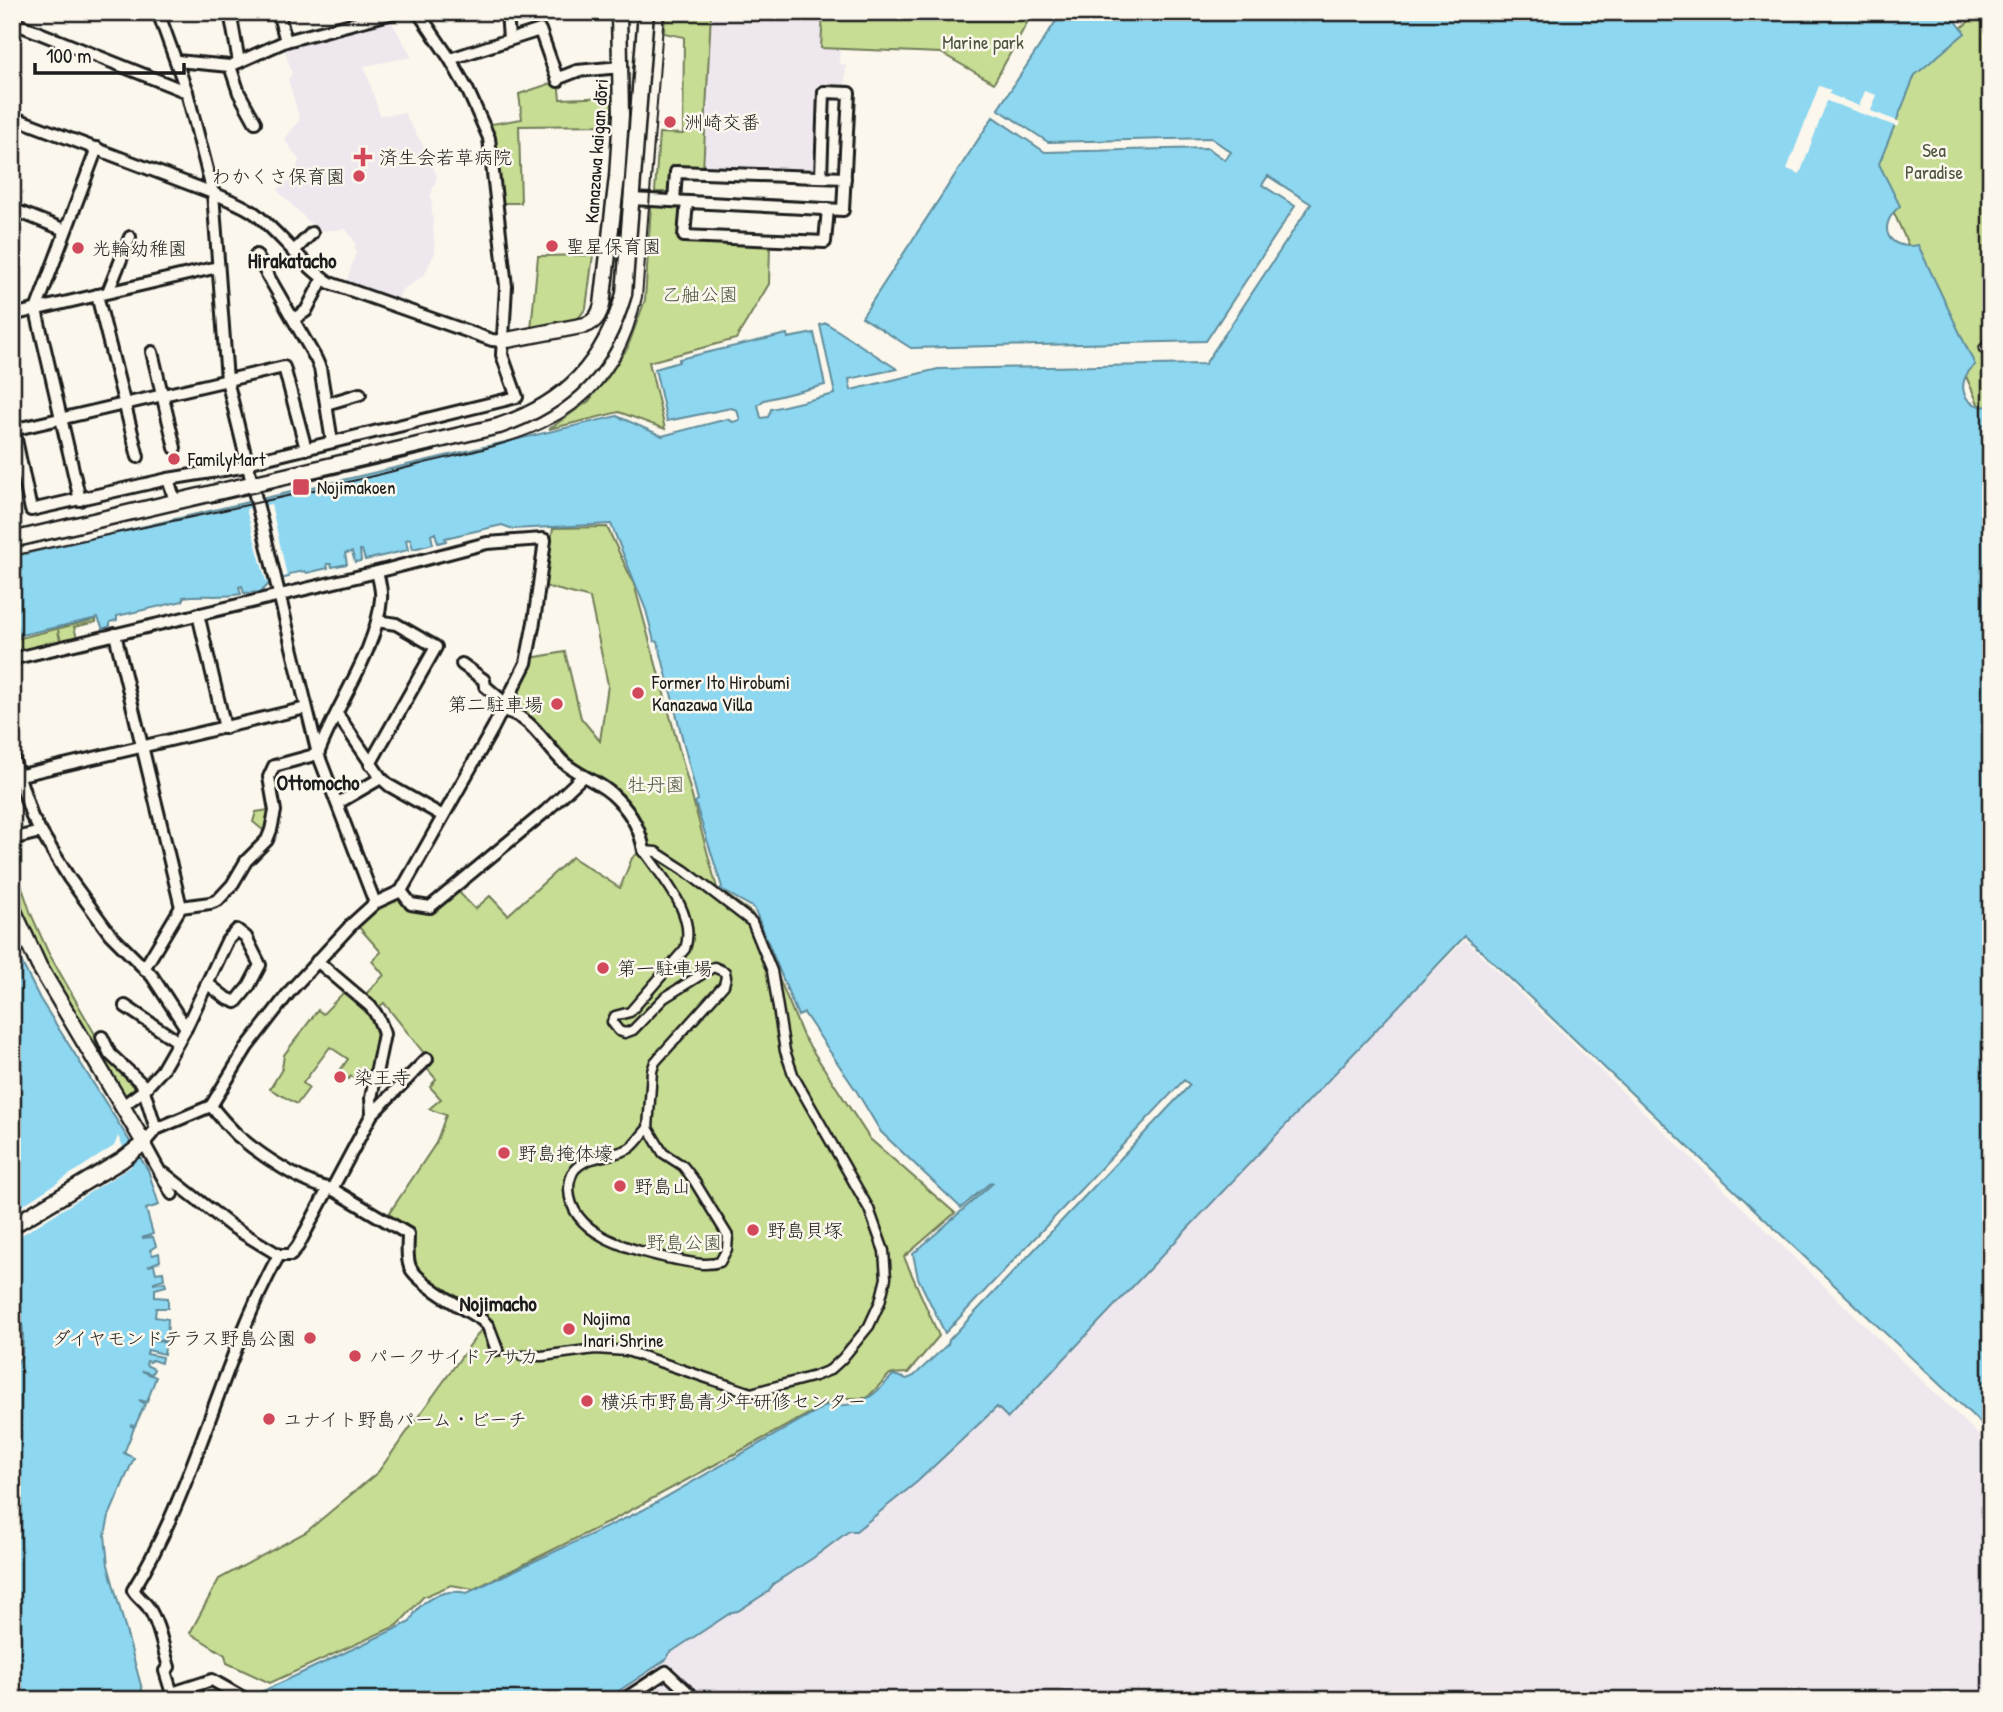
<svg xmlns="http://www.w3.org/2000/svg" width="2003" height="1712" viewBox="0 0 2003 1712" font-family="'Patrick Hand','Klee One',sans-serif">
<rect width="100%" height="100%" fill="#fbf7ec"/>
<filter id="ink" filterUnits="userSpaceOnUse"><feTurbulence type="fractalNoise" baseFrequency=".0143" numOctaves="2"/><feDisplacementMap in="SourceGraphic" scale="14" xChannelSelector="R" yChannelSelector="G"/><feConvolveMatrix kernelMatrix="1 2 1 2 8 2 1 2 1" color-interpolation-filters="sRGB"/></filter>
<g filter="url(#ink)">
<g fill="#eee7ee">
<path d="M711,12H826L840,46L839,64L846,65L845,85L818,84L814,175L704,169Z"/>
<path d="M389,18L412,57L364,66L380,115L404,113L428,154L437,176L431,195L435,253L424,275L401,291L398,301L346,284L356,252L355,242L346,229L318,231L277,190L294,176L299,160L284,139L300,120L288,79L292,74L283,44Z"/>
<path d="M1465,940L1991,1447V1700H586L997,1408Z"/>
</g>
<g fill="#c6dd93" stroke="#717c58" stroke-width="2">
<path d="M665,12H711L703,171L674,170L672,192H655L659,133L683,134L684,37L664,33Z"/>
<path d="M823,12H1033L994,83L941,53L821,48Z"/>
<path d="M1980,12H1991V433L1872,163L1910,71Z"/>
<path d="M558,81L560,99L613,97L610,125L519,126L521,203H503L491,124L522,119L519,94Z"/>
<path d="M651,205L682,206L681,241L770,244L769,284L736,339L649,362L665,429L619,412L549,429L589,401L627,349L645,300Z"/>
<path d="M593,255L586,308L577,320L531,329L538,256Z"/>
<path d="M607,527L634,584L717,888L752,913L803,1036L870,1139L955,1213L904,1257L939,1336L908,1373L890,1374L867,1398H838L609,1522L474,1589L451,1585L423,1597L398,1625L270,1683L227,1663L225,1655L190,1633L219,1579L306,1532L378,1472L488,1320L415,1270L410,1253L411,1234L386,1218L436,1143L446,1115L429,1109L441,1099L430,1087L436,1079L423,1064L427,1057L384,1003L378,1008L364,996L384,975L372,961L381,952L357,925L378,906L400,897L432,909L456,889L475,909L490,896L508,915L572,857L620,888L632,858L649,844L623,795L575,764L537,722L512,705L531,658L565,652L581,718L600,741L608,685L590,598L544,586L553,528Z"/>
<path d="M96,619V622L74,627L77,638L61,641L58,630L60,641L12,655V640Z"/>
<path d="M269,810L268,822L264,831L253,822L256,812Z"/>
<path d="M12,858L31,914L48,952L112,1064L135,1088L124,1096C88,1036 31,957 13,890C11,881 12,868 12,858Z"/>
<path d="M345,991L372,1011L380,1031L369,1089L351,1076L349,1079L339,1072L348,1059L330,1047L303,1083L309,1088L297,1104L270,1089L282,1069L284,1055L318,1010L323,1014Z"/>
<path d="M12,1292L18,1301L20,1338L12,1341Z"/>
</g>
<g fill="#8ed7f0" stroke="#608c9b" stroke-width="2">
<path d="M1062,12H1955L1953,17L1965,33L1915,75L1879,164L1900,206C1876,226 1887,251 1918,245L1975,365C1954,382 1962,410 1991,406V1433L1465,936L1008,1418L997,1407L917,1482L856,1531H849L813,1558L773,1584L769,1591L738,1611L732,1612L668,1654L667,1659L605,1700H241L259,1693L410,1622C419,1599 444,1588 467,1593L643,1510L829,1404C835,1407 838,1406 845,1405C867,1404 879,1390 893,1375L907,1379L914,1376L948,1344L949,1340L1190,1085L1184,1080L945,1333L918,1278L913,1254L993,1183L991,1182L961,1208L881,1132L857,1092L804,1013L798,1016L754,908L720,889L722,887L695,802L698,800L658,642L654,641L646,610L611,524L513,529L502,525L445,538L446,541L438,543L435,533L431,535L433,544L413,549L410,539L406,540L408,550L365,560L362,550H360L361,561L355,562L352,552L345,553L347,564L332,567L331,564H327L328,568L307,573L305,571L289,574V577L272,581L261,592L244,593L242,586L239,587L241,594C221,598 202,594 183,597V601L117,616V620L110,622V626L103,629L98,618L12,637V557L617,416L662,436L727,419L733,422L740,420L737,410L731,408L667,421L655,369L679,362V359L787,334L788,338L814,333L825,385L764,400L758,405L761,418L768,417L771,409L835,394L820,325L826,323L897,369L849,379L851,390L938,369L1205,364L1311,204L1268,176L1262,185L1295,206L1206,341L911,348L862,317L993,117L1045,152L1208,148L1225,160L1231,152L1211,138L1048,142L998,109Z"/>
<path d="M12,943L40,999L148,1170L159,1205L146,1209L153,1234L142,1238L153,1237L156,1246L150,1250L153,1255L159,1253L160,1261L148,1266L154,1265L156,1273L163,1272L164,1279L154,1282V1284L165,1282L166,1286L155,1289V1297L168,1298V1308H156L155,1317L168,1319L167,1341L151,1339L166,1343L164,1354L148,1350L147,1354L162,1357L161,1363L152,1360L150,1362L147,1361L146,1365L154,1369L152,1374L142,1371L156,1377L147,1402L139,1400L145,1404L135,1426L130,1425L134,1428L124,1453L134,1458L109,1516L105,1535L108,1565L145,1700H12V1371L22,1355L23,1334L20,1299L12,1286Z"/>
</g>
<g fill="#fbf7ec">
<path d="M1819,86L1831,90L1829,94L1859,106L1865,91L1876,95L1871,111L1900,122L1898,127L1827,101L1800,174L1787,169Z"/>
<path d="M271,504L287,576L266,581L246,509Z"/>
<path d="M118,1136L132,1166L12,1241V1212L114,1146Z"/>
</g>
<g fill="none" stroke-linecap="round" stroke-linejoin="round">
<defs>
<g id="pedestrian">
<path d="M1984,349L1991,342"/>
<path d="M644,851C663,878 697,915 685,949L630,1012L615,1016L612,1022L619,1031L625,1033L633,1030L664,998L710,969L714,967L725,972L726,977L724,985L655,1062L652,1071L648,1128L663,1153L683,1166L693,1179L728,1236L727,1249L720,1262C703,1267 685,1261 667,1258C632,1250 570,1235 569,1189C569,1183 571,1174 575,1169C589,1154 613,1158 630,1148C637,1143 642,1134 648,1128"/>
<path d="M522,1356H542L595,1349L627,1351L751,1393L815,1376L830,1370L842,1359L869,1326L880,1302L886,1278L884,1251L869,1209L794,1077L785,1051L772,971L752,922L684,870L656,852L644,851"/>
</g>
<g id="minor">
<path d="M158,12L187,92L213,193C228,200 245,205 257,215C283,237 302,264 330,283L492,340L502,341"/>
<path d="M230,12L239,62"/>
<path d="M278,12L286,41"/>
<path d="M507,12L509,39"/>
<path d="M12,22L187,92"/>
<path d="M450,59L540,30L558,81"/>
<path d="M177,61L230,66L286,41L397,12"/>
<path d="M230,66L239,93L255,122"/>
<path d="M559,78L577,71L621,67"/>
<path d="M12,117L213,193L227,380L318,754L375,903"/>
<path d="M631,199L843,210L849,93L824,92L821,177"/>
<path d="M674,201L676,172L845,178"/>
<path d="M687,202L684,236L825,242L828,209"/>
<path d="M12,209L65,230"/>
<path d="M293,252L312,233"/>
<path d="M256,255L316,359L320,368L326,404"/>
<path d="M108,292L130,237"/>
<path d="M97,295L138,457"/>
<path d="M12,315L218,267"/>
<path d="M294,319L306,311L323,278"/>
<path d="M152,352L175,448"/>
<path d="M12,430L284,367L306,449"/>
<path d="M14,430L31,510L168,479L248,466"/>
<path d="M332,442L326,404L360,394"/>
<path d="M247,463L517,397L502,355L506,286L489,138L468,91L450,59L418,12"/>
<path d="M168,479L175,501"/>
<path d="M80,500L36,310L97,148"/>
<path d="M198,614L225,728"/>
<path d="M115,634L181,907"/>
<path d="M12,659L377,572L487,543L543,539L545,540L534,622L526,663L493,728L401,891L375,903L353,923L291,990L247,1047L211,1106L156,1129L144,1143L172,1194"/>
<path d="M462,664L484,680L485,686L506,704"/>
<path d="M502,710C532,716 543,743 563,762C580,777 603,783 617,799C631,813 641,832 644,851"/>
<path d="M337,714L381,778L390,786L443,816"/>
<path d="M12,755L32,817L69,878L110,934L152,976L186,1028"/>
<path d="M370,764L436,647L396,624L377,621"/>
<path d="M17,776L306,708"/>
<path d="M338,803L381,778"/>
<path d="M12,839L40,832"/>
<path d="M401,891L411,904L430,907L546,811L582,777"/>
<path d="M317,961L370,1006C378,1015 381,1023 384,1034L371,1098L372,1114"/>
<path d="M144,969L181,907L210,903L218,900L232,885L246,861L267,840L271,830L275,811L269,777L274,766L318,754C336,705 377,650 381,599C382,590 379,580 377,572"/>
<path d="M125,1006L177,1041"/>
<path d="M102,1037L110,1054L142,1084L156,1129"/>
<path d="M124,1105L144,1090L162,1070L186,1028L227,941L237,930L246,937L260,965L249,986L236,1002L226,998L208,984"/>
<path d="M211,1106C219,1116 228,1126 237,1135C259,1154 304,1185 332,1189L408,1234C408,1245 406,1257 410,1267C417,1283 466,1310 482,1320L488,1326L497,1350"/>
<path d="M165,1174L231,1226L279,1255C220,1362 197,1486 133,1590C137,1597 144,1601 148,1607C159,1623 163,1648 169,1667L165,1671L174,1700"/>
<path d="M332,1189L372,1114L427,1059"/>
<path d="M279,1255H291L298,1246L328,1189"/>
<path d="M172,1693L212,1680L245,1699"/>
<path d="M623,1700L666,1672L696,1700"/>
</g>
<g id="tertiary">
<path d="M502,341L586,325C596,321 599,315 602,305L617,177L621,115L619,12"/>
<path d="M12,540L499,426C567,403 604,363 624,294L646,12"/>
<path d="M12,907L39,966L144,1143L122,1160L12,1226"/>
</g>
</defs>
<use href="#pedestrian" stroke="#1c1c1c" stroke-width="13"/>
<use href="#minor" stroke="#1c1c1c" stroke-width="16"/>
<use href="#tertiary" stroke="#1c1c1c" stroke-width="19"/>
<use href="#pedestrian" stroke="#fbf7ec" stroke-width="8"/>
<use href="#minor" stroke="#fbf7ec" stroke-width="10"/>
<use href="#tertiary" stroke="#fbf7ec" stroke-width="14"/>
<g stroke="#1c1c1c" stroke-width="2">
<path d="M210,503L435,451"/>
<path d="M12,556C147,525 283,500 417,465C472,451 535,442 581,405C615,378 633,339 642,297L664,12"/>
</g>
</g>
</g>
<g fill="#d1495b" stroke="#fbf7ec" stroke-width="2.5">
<circle cx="670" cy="122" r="7"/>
<path d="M359.5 146.5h7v7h7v7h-7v7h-7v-7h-7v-7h7z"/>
<circle cx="359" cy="176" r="7"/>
<circle cx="552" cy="246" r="7"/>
<circle cx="78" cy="248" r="7"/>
<circle cx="174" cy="459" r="7"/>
<rect x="292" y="478" width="18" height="18" rx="3.5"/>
<circle cx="638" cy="693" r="7"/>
<circle cx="557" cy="704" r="7"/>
<circle cx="603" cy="968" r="7"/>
<circle cx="340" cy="1077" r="7"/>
<circle cx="504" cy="1153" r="7"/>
<circle cx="620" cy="1186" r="7"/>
<circle cx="753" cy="1230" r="7"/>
<circle cx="569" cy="1329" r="7"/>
<circle cx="310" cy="1338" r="7"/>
<circle cx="355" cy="1356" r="7"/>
<circle cx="587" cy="1401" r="7"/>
<circle cx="269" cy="1419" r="7"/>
</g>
<g text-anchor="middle" stroke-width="5" stroke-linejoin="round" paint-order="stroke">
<g font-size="19" fill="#4f5640" stroke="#fbf7ec">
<text x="983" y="49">Marine park</text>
<text x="1934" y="157">Sea<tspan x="1934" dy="22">Paradise</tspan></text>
<text x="700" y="301">乙舳公園</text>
<text x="656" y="791">牡丹園</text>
<text x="684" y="1249">野島公園</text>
</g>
<g font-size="19" fill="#1c1c1c" stroke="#fbf7ec" text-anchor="start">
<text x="684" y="129">洲崎交番</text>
<text x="379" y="164">済生会若草病院</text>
<text x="345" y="183" text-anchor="end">わかくさ保育園</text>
<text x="566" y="253">聖星保育園</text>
<text x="92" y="255">光輪幼稚園</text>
<text x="188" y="466">FamilyMart</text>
<text x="317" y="494">Nojimakoen</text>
<text x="652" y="689">Former Ito Hirobumi<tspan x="652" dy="22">Kanazawa Villa</tspan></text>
<text x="543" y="711" text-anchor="end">第二駐車場</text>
<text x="617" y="975">第一駐車場</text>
<text x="354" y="1084">染王寺</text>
<text x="518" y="1160">野島掩体壕</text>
<text x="634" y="1193">野島山</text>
<text x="767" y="1237">野島貝塚</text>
<text x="583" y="1325">Nojima<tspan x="583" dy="22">Inari Shrine</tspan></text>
<text x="296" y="1345" text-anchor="end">ダイヤモンドテラス野島公園</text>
<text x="369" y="1363">パークサイドアサカ</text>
<text x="601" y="1408">横浜市野島青少年研修センター</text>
<text x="283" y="1426">ユナイト野島パーム・ビーチ</text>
</g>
<g font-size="19" fill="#1c1c1c" stroke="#fbf7ec">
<text transform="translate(596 151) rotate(-86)" y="7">Kanazawa kaigan dōri</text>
</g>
<g font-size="21" font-weight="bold" fill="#1c1c1c" stroke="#fbf7ec">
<text x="292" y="268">Hirakatacho</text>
<text x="318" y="790">Ottomocho</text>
<text x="498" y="1311">Nojimacho</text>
</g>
</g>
<rect width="2003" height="1712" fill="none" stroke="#fbf7ec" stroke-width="42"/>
<rect x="21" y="21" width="1961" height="1670" fill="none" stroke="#1c1c1c" stroke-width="2.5" filter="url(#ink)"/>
<path d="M35 63v10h149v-10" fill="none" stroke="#1c1c1c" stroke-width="3.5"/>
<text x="46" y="63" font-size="21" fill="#1c1c1c" stroke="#fbf7ec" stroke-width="5" paint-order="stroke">100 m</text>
</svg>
